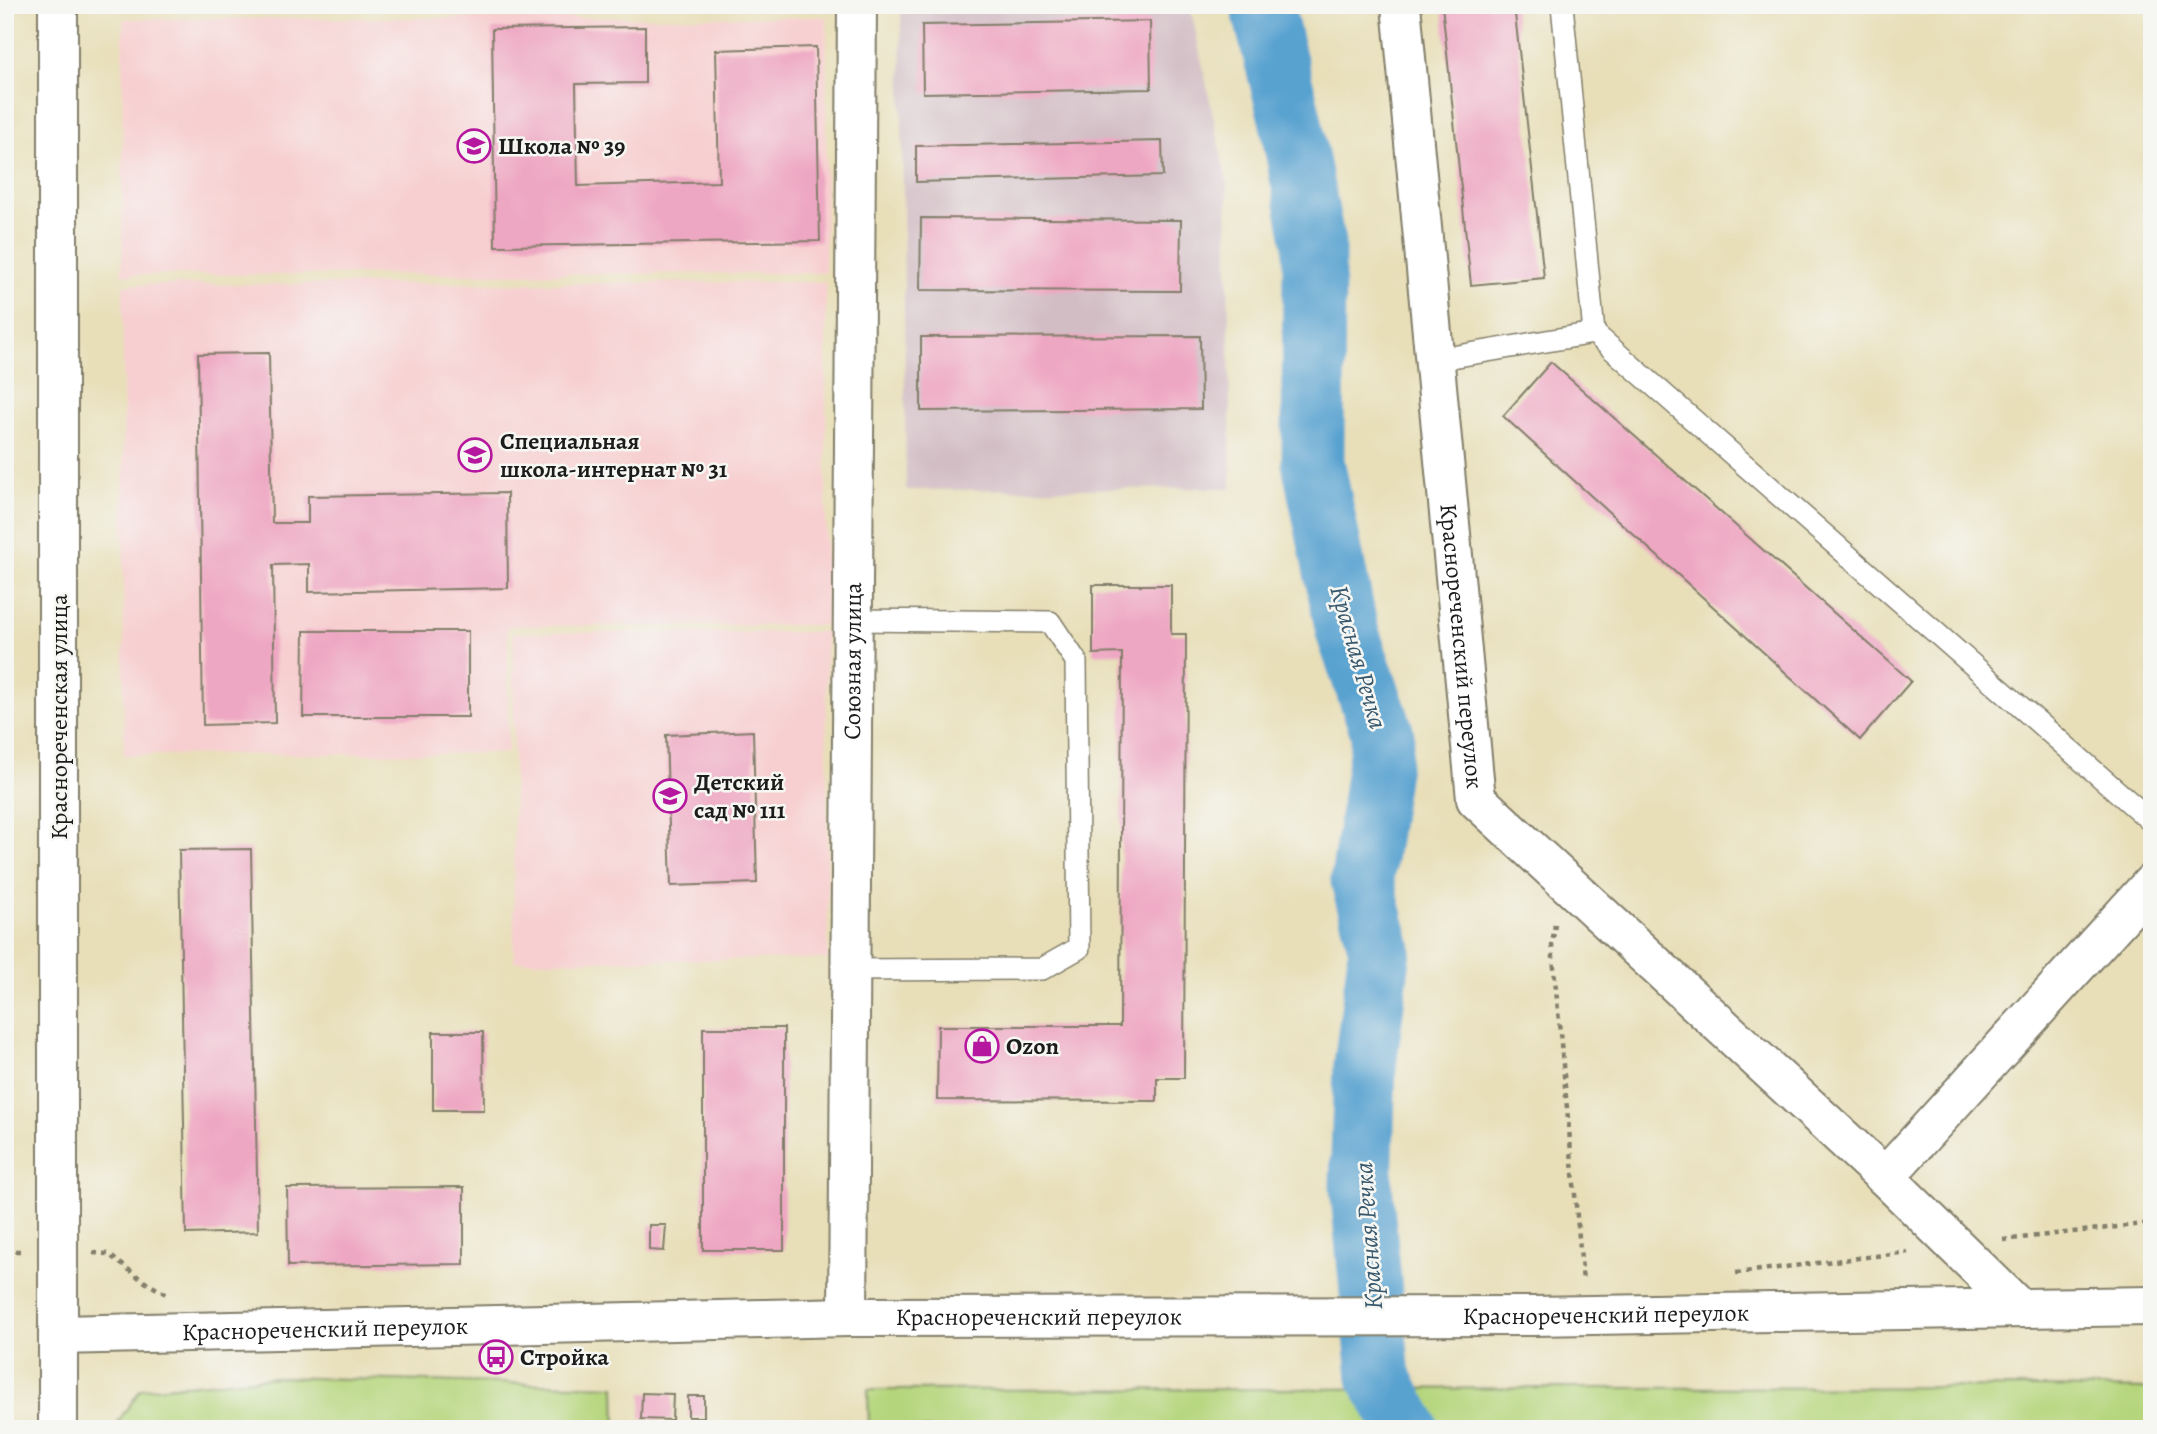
<svg xmlns="http://www.w3.org/2000/svg" width="2157" height="1434" viewBox="0 0 2157 1434" font-family="Alegreya,serif">
<rect width="100%" height="100%" fill="#f6f6f2"/>
<filter id="ink" filterUnits="userSpaceOnUse"><feTurbulence type="fractalNoise" baseFrequency=".0143" numOctaves="2"/><feDisplacementMap in="SourceGraphic" scale="14" xChannelSelector="R" yChannelSelector="G"/><feConvolveMatrix kernelMatrix="1 2 1 2 8 2 1 2 1" color-interpolation-filters="sRGB"/></filter>
<filter id="wash" filterUnits="userSpaceOnUse"><feTurbulence type="fractalNoise" baseFrequency=".00686" numOctaves="4" result="noise"/><feDisplacementMap in="SourceGraphic" scale="28" xChannelSelector="R" yChannelSelector="G"/><feGaussianBlur stdDeviation="1.57" result="paint"/><feColorMatrix in="noise" values="0 0 0 0 0 0 0 0 0 0 0 0 0 0 0 0 0 1.4 0 .05"/><feComposite in="paint" operator="in"/></filter>
<g filter="url(#wash)">
<rect width="100%" height="100%" fill="#e8dfb9"/>
<g fill="#f7cfd0">
<path d="M827,17L825,273L122,275L123,19Z"/>
<path d="M826,282V625L508,626V753L124,755L123,285Z"/>
<path d="M826,632L828,959L514,961L513,633Z"/>
</g>
<path fill="#d2bdc5" d="M901,5H1190L1227,183L1231,488L906,490Z"/>
<g fill="#b5d57c" stroke="#68784c" stroke-width="2">
<path d="M276,1377L615,1386L616,1429H113L141,1389Z"/>
<path d="M2043,1387L2152,1389V1429H869L868,1390Z"/>
</g>
<g fill="none" stroke-linecap="round" stroke-linejoin="round">
<path stroke="#58a2d0" stroke-width="63" d="M1262,5L1290,118L1314,244L1313,462L1347,631L1383,735L1362,880L1380,949L1365,1065L1361,1185L1379,1377L1408,1429"/>
</g>
<g id="blocks">
<g fill="#eea7c2">
<path d="M1442,5H1514L1544,278L1471,285Z"/>
<path d="M1150,21L1151,89L923,93L922,25Z"/>
<path d="M645,27V83L576,84L578,186L719,182L716,50L816,47L820,241L495,246L492,29Z"/>
<path d="M1162,141L1163,176L916,182V146Z"/>
<path d="M921,218L1181,220L1180,291L920,290Z"/>
<path d="M1200,336L1201,409L921,411V337Z"/>
<path d="M269,353L272,523H308V496L507,493L508,588L309,592V564L273,565L275,723L203,725L198,354Z"/>
<path d="M1551,362L1911,681L1860,740L1503,416Z"/>
<path d="M1093,585H1171V634H1186L1184,1078H1157V1101L937,1100L938,1026H1120L1122,653L1093,654Z"/>
<path d="M304,631H468V717H303Z"/>
<path d="M753,731L757,883L671,886L666,735Z"/>
<path d="M251,849L258,1232L186,1234L179,850Z"/>
<rect x="703" y="1028" width="81" height="222"/>
<path d="M433,1032H483L484,1110H433Z"/>
<path d="M464,1187V1264L288,1266L287,1188Z"/>
<path d="M649,1225H666L664,1251L649,1250Z"/>
<path d="M642,1393L673,1394L672,1420L641,1419Z"/>
<rect x="688" y="1396" width="16" height="21"/>
</g>
</g>
</g>
<g filter="url(#ink)">
<use href="#blocks" fill-opacity="0" stroke="#827e6a" stroke-width="2"/>
<g fill="none" stroke-linecap="round" stroke-linejoin="round">
<defs>
<g id="lane">
<path d="M1562,5L1594,333"/>
<path d="M1434,360L1594,333L2152,822"/>
<path d="M850,970L1042,969L1079,948L1076,661L1050,622L854,620"/>
</g>
<g id="street">
<path id="s1" d="M1401,5L1476,799L1885,1177L2018,1307"/>
<path d="M1885,1177L2152,883"/>
<path id="s2" d="M848,1317L857,5"/>
</g>
<g id="secondary">
<path id="s3" d="M59,1335L848,1317L1532,1316L2152,1306"/>
</g>
<path id="primary" d="M58,1429V5"/>
</defs>
<use href="#lane" stroke="#827e6a" stroke-width="24"/>
<use href="#street" stroke="#827e6a" stroke-width="42"/>
<use href="#secondary" stroke="#827e6a" stroke-width="42"/>
<use href="#primary" stroke="#827e6a" stroke-width="42"/>
<g stroke="#827e6a" stroke-width="4.5" stroke-dasharray="5 5" stroke-linecap="butt">
<path d="M1555,924L1552,946L1583,1281"/>
<path d="M2003,1240L2152,1223"/>
<path d="M5,1251H21"/>
<path d="M93,1253L108,1254L145,1282L166,1294"/>
<path d="M1736,1273L1908,1252"/>
</g>
<use href="#lane" stroke="#fff" stroke-width="21"/>
<use href="#street" stroke="#fff" stroke-width="38"/>
<use href="#secondary" stroke="#fff" stroke-width="38"/>
<use href="#primary" stroke="#fff" stroke-width="38"/>
</g>
</g>
<defs>
<symbol id="school-ring" viewBox="-11 -11 22 22"><circle r="9.5" fill="#f6f6f2" stroke="#b5179e" stroke-width="1.5"/><path d="M0-5L7-2L0 1L-7-2ZM-4 1L0 2.5L4 1V4Q0 6-4 4Z" fill="#b5179e"/></symbol>
<symbol id="shop-ring" viewBox="-11 -11 22 22"><circle r="9.5" fill="#f6f6f2" stroke="#b5179e" stroke-width="1.5"/><path d="M-5-2.5h2.3a2.7 3.5 0 0 1 5.4 0H5L5.5 6h-11ZM-1.5-2.5h3a1.5 2.3 0 0 0-3 0Z" fill="#b5179e"/></symbol>
<symbol id="bus-ring" viewBox="-11 -11 22 22"><circle r="9.5" fill="#f6f6f2" stroke="#b5179e" stroke-width="1.5"/><path d="M-5-6H5V4H4V6H2V4H-2V6H-4V4H-5ZM-3.5-4V0h7V-4ZM-3.5 1.2v1.5H-2V1.2ZM2 1.2v1.5H3.5V1.2Z" fill="#b5179e"/></symbol>
</defs>
<g fill-rule="evenodd">
<use href="#school-ring" x="455" y="127" width="38" height="38"/>
<use href="#school-ring" x="456" y="436" width="38" height="38"/>
<use href="#school-ring" x="651" y="777" width="38" height="38"/>
<use href="#shop-ring" x="963" y="1027" width="38" height="38"/>
<use href="#bus-ring" x="477" y="1338" width="38" height="38"/>
</g>
<g text-anchor="middle" stroke-width="5" stroke-linejoin="round" paint-order="stroke">
<g font-size="24" font-weight="bold" fill="#1c1c1c" stroke="#f6f6f2" text-anchor="start">
<text x="498" y="154">Школа № 39</text>
<text x="500" y="449">Специальная<tspan x="500" dy="28">школа-интернат № 31</tspan></text>
<text x="694" y="790">Детский<tspan x="694" dy="28">сад № 111</tspan></text>
<text x="1006" y="1054">Ozon</text>
<text x="520" y="1365">Стройка</text>
</g>
<g font-size="24" fill="#1c1c1c" stroke="#f6f6f2">
<text dy="8" stroke="none"><textPath href="#s1" startOffset="644">Краснореченский переулок</textPath></text>
<text dy="8" stroke="none"><textPath href="#s2" startOffset="656">Союзная улица</textPath></text>
<text transform="translate(59 717) rotate(-90)" y="8">Краснореченская улица</text>
<text dy="8" stroke="none"><textPath href="#s3" startOffset="1547">Краснореченский переулок</textPath></text>
<text dy="8" stroke="none"><textPath href="#s3" startOffset="980">Краснореченский переулок</textPath></text>
<text dy="8" stroke="none"><textPath href="#s3" startOffset="266">Краснореченский переулок</textPath></text>
</g>
<g font-size="26" font-style="italic" fill="#37586d" stroke="#f6f6f2">
<text transform="translate(1359 657) rotate(74)" y="9">Красная Речка</text>
<text transform="translate(1368 1236) rotate(-94)" y="9">Красная Речка</text>
</g>
</g>
<rect width="2157" height="1434" fill="none" stroke="#f6f6f2" stroke-width="28"/>
</svg>
